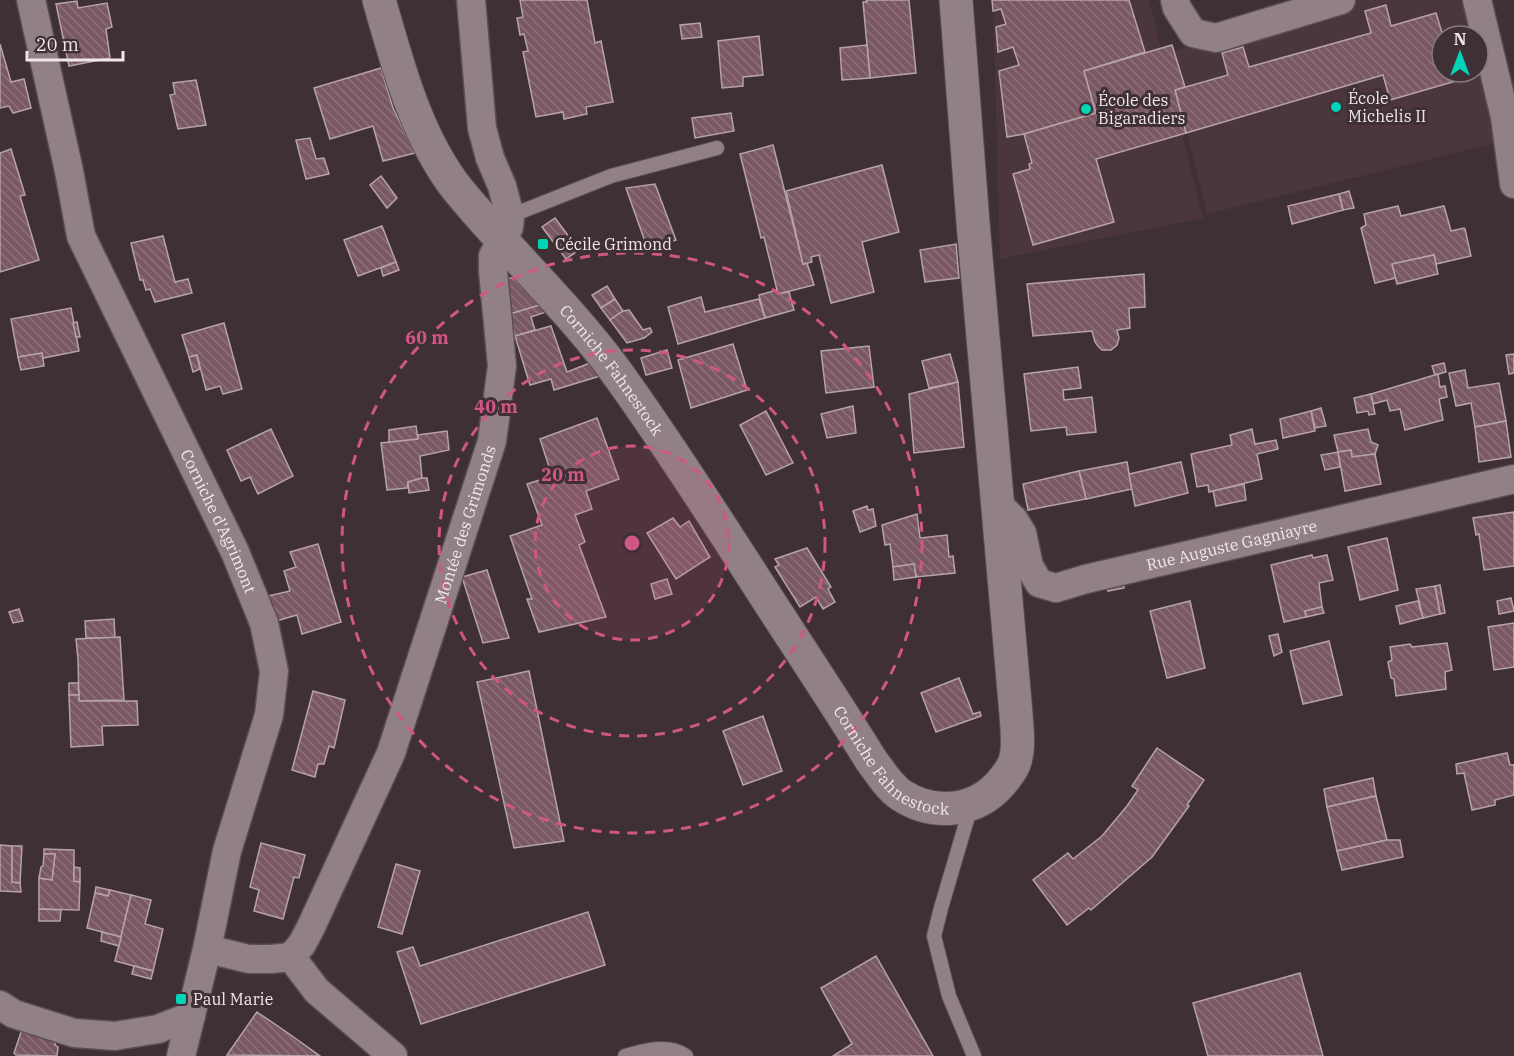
<svg xmlns="http://www.w3.org/2000/svg" width="1514" height="1056" viewBox="0 0 1514 1056" font-family="'IBM Plex Serif',serif">
<defs>
<pattern id="building-back-hatch" width="6" height="6" patternUnits="userSpaceOnUse" patternTransform="scale(1.5)"><rect width="6" height="6" fill="#7a5863"/><path d="M-1 5l2 2M0 0l6 6M5-1l2 2" fill="none" stroke="#8d707a"/></pattern>
</defs>
<rect width="100%" height="100%" fill="#3e3034"/>
<g fill="#4b363d">
<path d="M993,0H1149L1203,218L1000,259Z"/>
<path d="M1348,0H1468L1476,36H1442V72H1478V46L1500,142L1207,214L1167,53Z"/>
</g>
<g fill="url(#building-back-hatch)" stroke="#b5a3a8" stroke-width="1.5">
<path d="M520,0H587L595,43L601,41L613,102L586,107L587,114L564,119L563,112L536,117L523,52L528,51L524,34L520,35L517,18L523,17Z"/>
<path d="M866,0H909L916,73L870,78L863,2H867Z"/>
<path d="M992,0H1129L1145,52L1084,71L1096,113L1024,134L1007,137L999,71L1019,65L1013,47L998,52L996,27L1006,24L1001,9L993,11Z"/>
<path d="M77,1L78,8L107,3L112,27L106,29L110,58L69,66L56,4Z"/>
<path d="M1386,5L1391,26L1436,13L1443,36L1442,72H1453L1456,81L1390,100L1383,75L1186,133L1175,90L1228,75L1222,53L1243,47L1249,67L1371,33L1365,11Z"/>
<path d="M700,23L702,37L682,39L680,25Z"/>
<path d="M759,36L763,75L743,77V86L722,88L718,41Z"/>
<path d="M0,44L11,82L24,79L31,108L13,113L9,106L0,108Z"/>
<path d="M867,45L870,78L842,80L840,48Z"/>
<path d="M1172,45L1185,87L1175,90L1186,133L1096,159L1114,222L1033,245L1013,174L1030,169L1029,164L1032,163L1024,134L1096,113L1084,71Z"/>
<path d="M381,68L393,108L415,153L383,161L373,126L330,139L314,88Z"/>
<path d="M196,80L206,125L178,129L170,95L175,94L173,83Z"/>
<path d="M731,113L734,131L695,138L692,118Z"/>
<path d="M310,138L316,159L324,158L329,174L306,179L296,140Z"/>
<path d="M773,145L803,264L807,263L814,285L778,294L764,237L761,238L740,154Z"/>
<path d="M11,149L25,195L20,196L39,260L0,272V153Z"/>
<path d="M882,165L899,232L862,242L874,292L831,303L819,255L811,257L812,262L803,264L786,191Z"/>
<path d="M381,176L397,198L387,208L370,185Z"/>
<path d="M655,184L676,240L648,250L626,188Z"/>
<path d="M1349,191L1354,208L1343,210L1339,194Z"/>
<path d="M1339,194L1343,210L1292,224L1288,206Z"/>
<path d="M1398,206L1401,216L1444,206L1451,231L1464,228L1465,229L1471,256L1436,264L1434,255L1392,264L1396,278L1375,283L1361,228L1366,225L1364,214Z"/>
<path d="M555,218L579,250L566,259L542,227Z"/>
<path d="M382,226L396,262L358,276L344,240Z"/>
<path d="M163,236L175,282L188,279L192,293L155,302L150,289L146,290L143,280H140L131,243Z"/>
<path d="M956,244L959,278L925,282L920,250Z"/>
<path d="M1434,255L1438,274L1397,284L1392,264Z"/>
<path d="M396,262L399,270L383,276L381,268Z"/>
<path d="M1144,274L1145,307L1129,308L1130,328L1117,330L1119,338L1117,345L1111,350H1102L1098,346L1095,342L1092,331L1033,336L1027,284Z"/>
<path d="M515,277L540,305L510,314L505,279Z"/>
<path d="M607,286L615,299L601,308L592,295Z"/>
<path d="M777,290L778,294L789,292L794,310L765,318L759,295Z"/>
<path d="M701,297L705,312L759,299L765,318L678,344L668,307Z"/>
<path d="M615,299L623,311L610,320L601,308Z"/>
<path d="M540,305L546,312L531,317L535,330L515,336L510,314Z"/>
<path d="M71,308L79,351L43,358L42,353L18,357L11,319Z"/>
<path d="M629,310L643,330L650,328L652,332L644,338L627,343L610,320L623,311Z"/>
<path d="M77,322L80,337H76L73,323Z"/>
<path d="M224,323L242,389L223,394L220,386L206,390L197,355L189,357L182,335Z"/>
<path d="M551,326L567,372L590,363L600,376L554,390L551,379L530,385L515,336Z"/>
<path d="M733,344L747,390L691,408L678,360Z"/>
<path d="M869,346L874,387L826,393L821,351Z"/>
<path d="M667,350L672,368L646,375L641,358Z"/>
<path d="M42,353L44,366L21,370L18,357Z"/>
<path d="M950,354L958,382L929,388L922,361Z"/>
<path d="M1514,354V373L1509,374L1506,355Z"/>
<path d="M197,355L200,369L193,372L189,357Z"/>
<path d="M1444,363L1446,372L1435,375L1432,366Z"/>
<path d="M1078,367L1081,388L1063,390L1064,400L1092,397L1096,432L1067,435L1066,427L1031,431L1024,374Z"/>
<path d="M1465,370L1468,388L1499,383L1506,421L1475,427L1471,403L1456,406L1449,373Z"/>
<path d="M1438,374L1440,387L1445,386L1447,397L1439,399L1443,420L1405,430L1400,409L1390,411L1387,400L1373,404L1371,394Z"/>
<path d="M958,382L964,447L914,453L909,394Z"/>
<path d="M1371,394L1375,414L1369,415L1368,411L1357,413L1354,398Z"/>
<path d="M853,406L856,433L827,438L821,414Z"/>
<path d="M1321,408L1326,426L1315,428L1311,411Z"/>
<path d="M766,411L793,463L766,475L740,425Z"/>
<path d="M1311,411L1315,431L1283,438L1280,419Z"/>
<path d="M597,418L619,479L586,491L592,509L575,515L585,542L579,545L606,617L539,632L527,599H532L510,536L542,525L527,484L552,476L540,439Z"/>
<path d="M1506,421L1511,457L1479,462L1475,427Z"/>
<path d="M416,426L418,439L389,443V430Z"/>
<path d="M271,429L293,476L258,494L250,477L241,481L227,450Z"/>
<path d="M1252,429L1255,444L1276,440L1278,449L1257,454L1262,479L1209,492L1208,485L1197,487L1191,454L1232,445L1230,435Z"/>
<path d="M1368,429L1371,442L1378,445L1375,454L1352,457L1351,450L1338,452L1334,435Z"/>
<path d="M447,431L449,450L420,456L422,478L408,482L407,488L387,490L381,443L418,439V435Z"/>
<path d="M1351,450L1352,457L1375,454L1381,484L1345,491L1338,452Z"/>
<path d="M1338,452L1340,467L1325,470L1321,455Z"/>
<path d="M1127,462L1132,489L1086,499L1079,471Z"/>
<path d="M1181,462L1188,493L1135,506L1129,474Z"/>
<path d="M1079,471L1086,499L1028,510L1023,484Z"/>
<path d="M422,478H427L429,490L409,493L408,482Z"/>
<path d="M1244,484L1246,500L1216,506L1213,491Z"/>
<path d="M867,506L868,510L873,509L876,526L860,532L853,511Z"/>
<path d="M1514,512V566L1484,570L1479,534L1476,535L1473,518Z"/>
<path d="M917,514L920,538L947,535L949,557L953,556L955,573L916,577L914,564L893,567L890,544L885,545L882,525Z"/>
<path d="M673,518L680,527L689,521L710,557L676,579L647,533Z"/>
<path d="M1387,538L1398,590L1360,600L1348,547Z"/>
<path d="M318,544L341,622L302,634L297,615L276,621L268,596L290,591L284,571L296,567L290,552Z"/>
<path d="M807,548L831,587L828,589L835,602L823,609L816,597L800,607L775,567L779,565L775,559Z"/>
<path d="M1312,555L1313,558L1327,555L1333,580L1319,583L1322,607L1305,611L1306,617L1284,622L1271,565Z"/>
<path d="M914,564L916,577L894,580L893,567Z"/>
<path d="M487,570L509,638L483,643L462,577Z"/>
<path d="M667,579L672,594L655,599L651,584Z"/>
<path d="M1123,581L1124,588L1108,591L1107,585Z"/>
<path d="M1440,585L1445,613L1440,614L1435,586Z"/>
<path d="M1435,586L1440,614L1423,618L1416,589Z"/>
<path d="M1511,598L1514,611L1499,614L1497,601Z"/>
<path d="M1190,601L1205,668L1167,678L1150,611Z"/>
<path d="M1418,601L1423,618L1400,624L1396,606Z"/>
<path d="M1322,607L1324,613L1306,617L1305,611Z"/>
<path d="M19,609L23,621L13,623L9,612Z"/>
<path d="M114,619L115,638H86L85,621Z"/>
<path d="M1514,623V667L1494,670L1488,627Z"/>
<path d="M1278,634L1282,652L1274,656L1269,636Z"/>
<path d="M120,637L124,700L79,701L78,659L76,639Z"/>
<path d="M1329,641L1342,695L1303,704L1290,651Z"/>
<path d="M1447,643L1452,670L1445,672L1446,689L1396,696L1394,679L1391,678L1388,662L1392,660L1390,647L1410,644L1412,647Z"/>
<path d="M529,671L564,841L514,848L477,682Z"/>
<path d="M959,678L973,714L980,712L981,716L936,732L921,693Z"/>
<path d="M69,683H78L79,695H69Z"/>
<path d="M313,691L345,700L334,748L329,746L324,764H318L315,777L292,770Z"/>
<path d="M69,695H79V701H137L138,725L102,726L103,745L71,747Z"/>
<path d="M763,716L782,771L743,785L723,731Z"/>
<path d="M1157,748L1204,780L1187,805L1189,806L1152,857L1091,910L1089,908L1067,925L1033,880L1068,853L1073,859L1102,836L1127,806L1138,790L1132,786Z"/>
<path d="M1507,753L1510,765H1514V795L1495,800V805L1472,810L1464,773L1457,774L1456,764Z"/>
<path d="M1373,778L1376,796L1327,807L1324,789Z"/>
<path d="M1376,796L1387,840L1337,851L1327,807Z"/>
<path d="M1387,840H1400L1403,857L1342,870L1337,851Z"/>
<path d="M261,843L305,855L299,878L294,877L283,919L254,911L259,890L250,887Z"/>
<path d="M0,845L12,846V882L20,883L21,892L0,891Z"/>
<path d="M12,846H22L20,883L12,882Z"/>
<path d="M44,849L74,850V881L80,882L79,910L39,909V878L52,880L55,854H44Z"/>
<path d="M44,854H55L52,880L39,878L41,867L43,866Z"/>
<path d="M396,864L420,871L402,934L378,927Z"/>
<path d="M74,867L80,868V882L74,881Z"/>
<path d="M96,887L110,890L108,896L95,893Z"/>
<path d="M110,890L131,895L121,937L87,928L95,893L108,896Z"/>
<path d="M131,895L151,900L145,924L163,929L153,971L115,961Z"/>
<path d="M39,909L61,910L60,921H39Z"/>
<path d="M588,912L605,965L421,1024L397,952L413,947L420,966Z"/>
<path d="M102,932L121,937L119,946L101,941Z"/>
<path d="M876,956L933,1056H833L852,1044L821,988Z"/>
<path d="M134,966L153,971L151,979L132,974Z"/>
<path d="M1300,973L1323,1056H1208L1193,1003Z"/>
<path d="M257,1012L288,1033L320,1056L227,1055Z"/>
<path d="M21,1032L56,1039L55,1045L58,1047L57,1056L16,1055L14,1053Z"/>
</g>
<g fill="none" stroke-linecap="round" stroke-linejoin="round">
<defs>
<g id="lane">
<path d="M510,216L611,176L717,148"/>
<path d="M971,806L941,908L934,936L949,996L974,1056"/>
<path d="M625,1056C644,1051 668,1043 686,1056"/>
</g>
<g id="street">
<path id="s1" d="M31,0L69,171L81,236L235,552L264,623L274,671L269,715L227,851L207,949L181,1056"/>
<path d="M1175,0L1177,8L1193,33L1216,38L1341,0"/>
<path d="M1477,0L1505,117L1514,184"/>
<path id="s2" d="M998,504L1014,520L1022,533L1029,566L1039,583L1056,588L1086,579L1514,479"/>
<path d="M207,949L249,959H271L291,957"/>
<path id="s3" d="M291,957L302,944L311,927L391,753L492,441L502,366L493,271V256L509,227L510,216L502,186L490,158L482,128L471,0"/>
<path d="M291,957L317,991L393,1056"/>
<path d="M0,1005L14,1014L74,1033L115,1036L158,1029L191,1016"/>
</g>
<g id="secondary">
<path id="s4" d="M379,0C397,62 414,129 452,182C470,206 490,226 509,248C548,291 589,333 622,380C675,454 723,530 772,606C805,657 839,708 871,760C880,772 889,787 901,795C933,816 975,813 1001,783C1006,777 1011,771 1014,764C1020,749 1017,730 1016,714L973,223L956,0"/>
</g>
</defs>
<use href="#lane" stroke="#5a4e52" stroke-width="16"/>
<use href="#street" stroke="#5a4e52" stroke-width="31"/>
<use href="#secondary" stroke="#5a4e52" stroke-width="35"/>
<use href="#lane" stroke="#918085" stroke-width="14"/>
<use href="#street" stroke="#918085" stroke-width="28"/>
<use href="#secondary" stroke="#918085" stroke-width="33"/>
</g>
<circle cx="632" cy="543" r="97" fill="#d05686" fill-opacity=".12"/>
<g fill="none" stroke="#d05686" stroke-width="3" stroke-dasharray="10 8">
<circle cx="632" cy="543" r="97"/>
<circle cx="632" cy="543" r="193"/>
<circle cx="632" cy="543" r="290"/>
</g>
<g fill="#00d5b7" stroke="#3e3034" stroke-width="2">
<circle cx="1336" cy="107" r="6"/>
<circle cx="1086" cy="109" r="6"/>
<rect x="537" y="238" width="12" height="12" rx="3"/>
<rect x="175" y="993" width="12" height="12" rx="3"/>
</g>
<g text-anchor="middle" stroke-width="6" stroke-linejoin="round" paint-order="stroke">
<g font-size="16" fill="#f1e7ea" stroke="#3e3034" text-anchor="start">
<text x="1348" y="104">École<tspan x="1348" dy="18">Michelis II</tspan></text>
<text x="1098" y="106">École des<tspan x="1098" dy="18">Bigaradiers</tspan></text>
<text x="555" y="250">Cécile Grimond</text>
<text x="193" y="1005">Paul Marie</text>
</g>
<g font-size="16" fill="#f1e7ea" stroke="#3e3034">
<text dy="6" stroke="none"><textPath href="#s4" startOffset="444">Corniche Fahnestock</textPath></text>
<text dy="6" stroke="none"><textPath href="#s1" startOffset="558">Corniche d'Agrimont</textPath></text>
<text dy="6" stroke="none"><textPath href="#s3" startOffset="468">Montée des Grimonds</textPath></text>
<text dy="6" stroke="none"><textPath href="#s2" startOffset="290">Rue Auguste Gagniayre</textPath></text>
<text dy="6" stroke="none"><textPath href="#s4" startOffset="930">Corniche Fahnestock</textPath></text>
</g>
</g>
<circle cx="632" cy="543" r="9" fill="#d05686" stroke="#3e3034" stroke-width="3"/>
<g font-size="18" text-anchor="middle" font-weight="bold" fill="#d05686" stroke="#3e3034" stroke-width="6" stroke-linejoin="round" paint-order="stroke">
<text x="427" y="344">60 m</text>
<text x="496" y="413">40 m</text>
<text x="563" y="481">20 m</text>
</g>
<g transform="translate(1460 54)"><circle r="28" fill="#3e3034" stroke="#86797d" stroke-width="1.5"/>
<path d="M0-4.5L10 22L0 15L-10 22Z" fill="#00d5b7"/>
<text y="-9" font-size="16" font-weight="bold" text-anchor="middle" fill="#f1e7ea">N</text>
</g>
<path d="M27 51v9h96v-9" fill="none" stroke="#f1e7ea" stroke-width="3"/>
<text x="36" y="51" font-size="18" fill="#f1e7ea" stroke="#3e3034" stroke-width="4.5" paint-order="stroke">20 m</text>
</svg>
